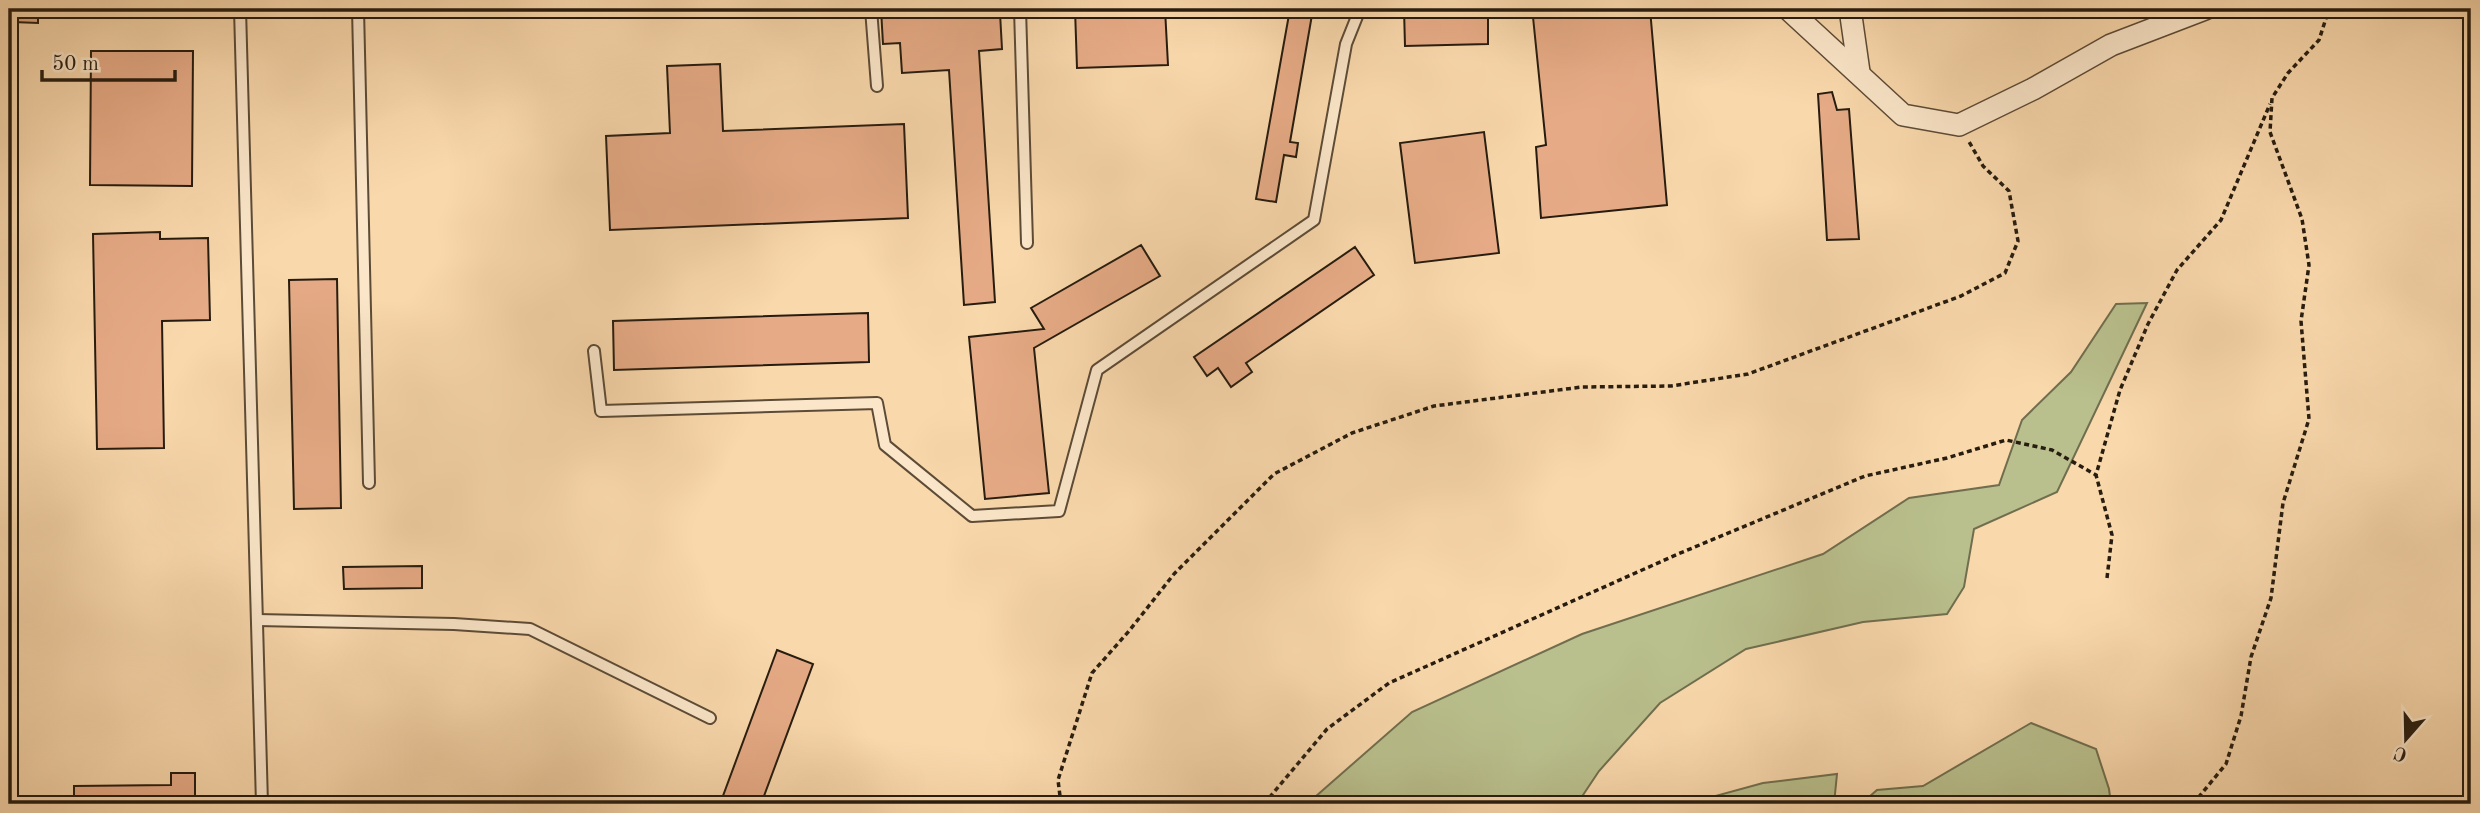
<svg xmlns="http://www.w3.org/2000/svg" width="2480" height="813" viewBox="0 0 2480 813" font-family="'Old Standard TT',serif">
<rect width="100%" height="100%" fill="#f9d8ac"/>
<filter id="stains"><feTurbulence type="fractalNoise" baseFrequency=".00286" numOctaves="4"/><feColorMatrix values="0 0 0 0 .2 0 0 0 0 .09 0 0 0 0 .02 0 0 0 .5 -.17"/></filter>
<radialGradient id="worn" r=".72"><stop offset=".6" stop-color="#630" stop-opacity="0"/><stop offset="1" stop-color="#630" stop-opacity=".3"/></radialGradient>
<g fill="#b9c08d" stroke="#706e4e" stroke-width="2">
<path d="M2147,303L2057,492L1974,529L1964,587L1947,614L1863,622L1746,649L1660,703L1599,771L1577,804H1307L1412,712L1582,634L1823,554L1909,498L1999,485L2022,420L2071,372L2116,304Z"/>
<path d="M2031,723L2096,749L2109,789L2111,804H1861L1877,790L1923,786Z"/>
<path d="M1837,774L1834,804H1706L1708,798L1763,783Z"/>
</g>
<g fill="#e6ab86" stroke="#271c0f" stroke-width="2">
<path d="M13,9H38V23L13,22Z"/>
<path d="M881,9H934V17L1000,13L1002,49L979,51L995,302L964,305L949,70L902,73L900,43L883,44Z"/>
<path d="M1075,9H1165L1168,65L1077,68Z"/>
<path d="M1290,9H1313L1290,142L1298,143L1296,157L1284,155L1276,202L1256,199Z"/>
<path d="M1404,9H1488V44L1405,46Z"/>
<path d="M1587,9H1650L1667,205L1541,218L1536,147L1546,145L1533,17L1586,11Z"/>
<path d="M91,51H193L192,186L90,185Z"/>
<path d="M720,64L723,131L904,124L908,218L610,230L606,136L670,133L667,66Z"/>
<path d="M1832,92L1837,110L1849,109L1859,239L1827,240L1818,94Z"/>
<path d="M1484,132L1499,253L1415,263L1400,143Z"/>
<path d="M160,232V239L208,238L210,320L162,321L164,448L97,449L93,234Z"/>
<path d="M1141,245L1160,276L1034,348L1049,493L985,499L969,337L1044,329L1031,308Z"/>
<path d="M1355,247L1374,275L1246,363L1252,372L1231,387L1218,368L1207,376L1194,357Z"/>
<path d="M337,279L341,508L294,509L289,280Z"/>
<path d="M868,313L869,362L614,370L613,321Z"/>
<path d="M422,566V588L344,589L343,567Z"/>
<path d="M777,650L813,664L761,804H720Z"/>
<path d="M171,773H195V804H74V786L171,785Z"/>
</g>
<g fill="none" stroke-linecap="round" stroke-linejoin="round">
<defs>
<g id="service">
<path d="M240,9L262,804"/>
<path d="M358,9L369,483"/>
<path d="M871,9L877,86"/>
<path d="M1020,9L1027,243"/>
<path d="M594,351L601,411L877,403L885,445L972,516L1059,511L1097,370L1314,220L1346,44L1360,9"/>
<path d="M257,620L454,624L530,629L710,718"/>
</g>
<g id="minor">
<path d="M1788,9L1903,115L1959,125L2033,89L2111,45L2205,9"/>
<path d="M1850,9L1859,72"/>
</g>
</defs>
<use href="#service" stroke="#5c4b36" stroke-width="14"/>
<use href="#minor" stroke="#5c4b36" stroke-width="24"/>
<g stroke="#271c0f" stroke-width="3.5" stroke-dasharray="5 3.5" stroke-linecap="butt">
<path d="M2107,578L2112,535L2096,475L2120,390L2148,324L2177,270L2221,220L2270,104"/>
<path d="M1061,804L1058,780L1092,673L1129,631L1174,574L1274,474L1352,433L1434,406L1582,387L1671,386L1748,374L1961,296L2005,273L2018,241L2009,191L1983,166L1968,140"/>
<path d="M1264,804L1327,729L1389,683L1678,554L1865,476L1947,458L2006,440L2052,450L2096,475"/>
<path d="M2193,804L2226,764L2241,716L2251,657L2271,598L2283,503L2309,419L2301,321L2309,265L2302,219L2270,132L2272,98L2288,73L2319,40L2329,9"/>
</g>
<use href="#service" stroke="#fbe6c9" stroke-width="10"/>
<use href="#minor" stroke="#fbe6c9" stroke-width="21"/>
</g>
<rect width="2480" height="813" fill="none" stroke="#f9d8ac" stroke-width="35"/>
<rect x="10" y="10" width="2459" height="792" fill="none" stroke="#271c0f" stroke-width="3.5"/>
<rect x="18" y="18" width="2445" height="778" fill="none" stroke="#271c0f" stroke-width="2"/>
<g transform="translate(2406 739) rotate(200)" stroke="#fbe6c9" stroke-width="5" paint-order="stroke">
<path d="M0-5L12 26L0 18L-12 26Z" fill="#271c0f"/>
<text y="-10" font-size="19" font-weight="bold" text-anchor="middle" fill="#271c0f">С</text>
</g>
<path d="M42 70v10h133v-10" fill="none" stroke="#271c0f" stroke-width="3.5"/>
<text x="52" y="70" font-size="21" fill="#271c0f" stroke="#fbe6c9" stroke-width="5" paint-order="stroke">50 m</text>
<rect width="100%" height="100%" filter="url(#stains)"/>
<rect width="100%" height="100%" fill="url(#worn)"/>
</svg>
